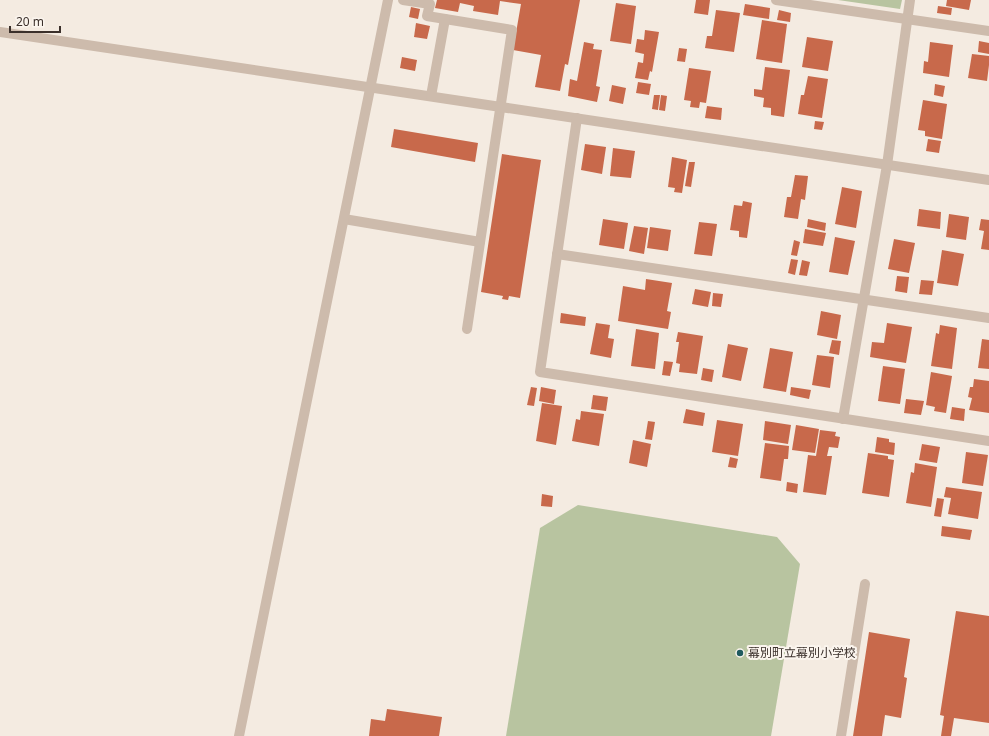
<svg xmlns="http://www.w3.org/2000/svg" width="989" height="736" viewBox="0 0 989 736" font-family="'Noto Sans','Noto Sans JP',sans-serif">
<rect width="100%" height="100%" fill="#f4ebe1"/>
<g fill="#b8c4a0">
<path d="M838,0H902L900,9Z"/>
<path d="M578,505L777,537L800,564L771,736H506L540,528Z"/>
</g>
<g fill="#c8694b">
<path d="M437,0H580L568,65L565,64L560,91L535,87L541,55L513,50L521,4L500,1L498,15L473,11L474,6L460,3L458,12L435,8Z"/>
<path d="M696,0H710L708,15L694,13Z"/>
<path d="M947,0H971L969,10L946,6Z"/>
<path d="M616,3L636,6L631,44L610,41Z"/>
<path d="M745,4L770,8L769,19L743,15Z"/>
<path d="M938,6L952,8L951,15L937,13Z"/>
<path d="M411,7L420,9L418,19L409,17Z"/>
<path d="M716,10L740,13L734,52L705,48L707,36H712Z"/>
<path d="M779,10L791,13L790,22L777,20Z"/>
<path d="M762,20L787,24L782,63L756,59Z"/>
<path d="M416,23L430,26L427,39L414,37Z"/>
<path d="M645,30L659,32L652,72L650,71L648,80L635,78L638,62L643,63L644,54L635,52L637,39L644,40Z"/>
<path d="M807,37L833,41L828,71L802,67Z"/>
<path d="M979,41L989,43V54L978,52Z"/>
<path d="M584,42L594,44L593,49L602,50L596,86L600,87L597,102L568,96L570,79L577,81Z"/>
<path d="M930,42L953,45L949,77L923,73L924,61L928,62Z"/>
<path d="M679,48L687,49L685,62L677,61Z"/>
<path d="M972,54L989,56V65L987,81L968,78Z"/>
<path d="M402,57L417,60L415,71L400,68Z"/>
<path d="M765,67L790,70L784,117L771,115V108L763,107L764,98L754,96V89L762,90Z"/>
<path d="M689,68L711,71L706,103L700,102L699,108L690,107L691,101L684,100Z"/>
<path d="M808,76L828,79L822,118L798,114L801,95H804Z"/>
<path d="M638,82L651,84L649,95L636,93Z"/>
<path d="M935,84L945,86L943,97L934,95Z"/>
<path d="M612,85L626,88L623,104L609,101Z"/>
<path d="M654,95H660L658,110L652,109Z"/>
<path d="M661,95L667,96L665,111L659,110Z"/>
<path d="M923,100L947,104L942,139L925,136V131L918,130Z"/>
<path d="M707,106L722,108L721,120L705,118Z"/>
<path d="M815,121L824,122L822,130L814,129Z"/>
<path d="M394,129L478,143L475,162L391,147Z"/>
<path d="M928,139L941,141L939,153L926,151Z"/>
<path d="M585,144L606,147L602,174L581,170Z"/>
<path d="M613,148L635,151L631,178L610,176Z"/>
<path d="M502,154L541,160L520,298L509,296L508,300L502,299L503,296L481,292Z"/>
<path d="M672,157L687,160L682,193L674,192L675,188L668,187Z"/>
<path d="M689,162H695L691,187L685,186Z"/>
<path d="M795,175L808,176L805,200L801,199L798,219L784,217L787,197H791Z"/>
<path d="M842,187L862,191L856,228L835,224Z"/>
<path d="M743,201L752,203L747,238L739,237V231L730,230L734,205L742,206Z"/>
<path d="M919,209L941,212L940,229L917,226Z"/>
<path d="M949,214L969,217L966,240L946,237Z"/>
<path d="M603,219L628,223L624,249L599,245Z"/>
<path d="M808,219L826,223L825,231L807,227Z"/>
<path d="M981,219L989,220V250L981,249L984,231L979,230Z"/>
<path d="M699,222L717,224L712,256L694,254Z"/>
<path d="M634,226L648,228L644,254L629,251Z"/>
<path d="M650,227L671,230L668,251L647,248Z"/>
<path d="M805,229L826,233L823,246L803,243Z"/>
<path d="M835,237L855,241L848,275L829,272Z"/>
<path d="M894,239L915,243L909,273L888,269Z"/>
<path d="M794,240L800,242L797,256L791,255Z"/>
<path d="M942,250L964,254L958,286L937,283Z"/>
<path d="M791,259L798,260L795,275L788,273Z"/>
<path d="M802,260L810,262L807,276L799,275Z"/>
<path d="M897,276L909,277L907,293L895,291Z"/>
<path d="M646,279L672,283L667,311L671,312L668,329L618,321L623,286L645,290Z"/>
<path d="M921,280L934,281L932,295L919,294Z"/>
<path d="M695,289L711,292L708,307L692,304Z"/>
<path d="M713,293L723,294L721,307L712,306Z"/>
<path d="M821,311L841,315L837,339L817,335Z"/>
<path d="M561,313L586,317L585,326L560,323Z"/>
<path d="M596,323L610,325L608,338L614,339L611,358L590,354Z"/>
<path d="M887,323L912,327L906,363L870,357L872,342L884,343Z"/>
<path d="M940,325L957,328L952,369L931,366L936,333L939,334Z"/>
<path d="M636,329L659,333L655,369L631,366Z"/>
<path d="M678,332L703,336L697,374L679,372L680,364L676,363L679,342H676Z"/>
<path d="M982,339L989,340V369L978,368Z"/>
<path d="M832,340L841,341L839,355L829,353Z"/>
<path d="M728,344L748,348L741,381L722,377Z"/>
<path d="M770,348L793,352L786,392L763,388Z"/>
<path d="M817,355L834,357L830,388L812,385Z"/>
<path d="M664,361L673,362L670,376L662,375Z"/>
<path d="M883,366L905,369L900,404L878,401Z"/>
<path d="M703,368L714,370L712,382L701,380Z"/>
<path d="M931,372L952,376L946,413L934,411L935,407L926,405Z"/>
<path d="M974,379L989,381V413L969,410L972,398L968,397L970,387H973Z"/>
<path d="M531,387L537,388L534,406L527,405Z"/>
<path d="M541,387L556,390L554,404L539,401Z"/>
<path d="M791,387L811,390L809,399L790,395Z"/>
<path d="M593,395L608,397L606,411L591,409Z"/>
<path d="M906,399L924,401L921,415L904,413Z"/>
<path d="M542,403L562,406L556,445L536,441Z"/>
<path d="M952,407L965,409L964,421L950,419Z"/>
<path d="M686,409L705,413L703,426L683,423Z"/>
<path d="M581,411L604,414L599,446L572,441L576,419L580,420Z"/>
<path d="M717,420L743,424L738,456L712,452Z"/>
<path d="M648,421L655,422L652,440L645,439Z"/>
<path d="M765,421L791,425L788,444L763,440Z"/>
<path d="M796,425L819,429L815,453L792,450Z"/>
<path d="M820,430L836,432L835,436L840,437L838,448L829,447L827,456H832L826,495L803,492L808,455L816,456Z"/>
<path d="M877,437L889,439V442L895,443L894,455L875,452Z"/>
<path d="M633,440L651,444L647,467L629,463Z"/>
<path d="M765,443L789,446L788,459H784L781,481L760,478Z"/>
<path d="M922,444L940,447L937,463L919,460Z"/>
<path d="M966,452L988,455L983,486L962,483Z"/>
<path d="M868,453L888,456V459L894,460L889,497L862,493Z"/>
<path d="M730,457L738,459L736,468L728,467Z"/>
<path d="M915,463L937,467L931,507L906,503L911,472L914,473Z"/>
<path d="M787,482L798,484L797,493L786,491Z"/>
<path d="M946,487L982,492L978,519L948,514L951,498L944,497Z"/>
<path d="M542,494L553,496L552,507L541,506Z"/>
<path d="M937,498L944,499L941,517L934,516Z"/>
<path d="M942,526L972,530L970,540L941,536Z"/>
<path d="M956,611L989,616V723L954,718L951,736H941L944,716L940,715Z"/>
<path d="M869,632L910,639L904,677L907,678L901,718L885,715L882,736H853Z"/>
<path d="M387,709L442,717L439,736H369L371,719L385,721Z"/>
</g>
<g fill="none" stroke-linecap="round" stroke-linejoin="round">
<g stroke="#cdbbac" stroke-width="10">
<path d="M403,0L430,4L427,16L512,30L467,329"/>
<path d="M776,0L989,31"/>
<path d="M0,32L989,180"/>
<path d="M431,96L445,19"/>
<path d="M577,118L540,372L989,441"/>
<path d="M344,219L480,242"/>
<path d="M557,254L989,318"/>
<path d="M843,419L887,165L910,0"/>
<path d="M239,736L388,0"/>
<path d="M841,736L865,584"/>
</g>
</g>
<circle fill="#1f5a5e" stroke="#fbf5ee" stroke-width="1.5" cx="740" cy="653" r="4"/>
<g text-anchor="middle" stroke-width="4" stroke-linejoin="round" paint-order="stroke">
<g font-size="12" fill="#3b302b" stroke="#fbf5ee" text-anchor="start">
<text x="748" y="657">幕別町立幕別小学校</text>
</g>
</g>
<path d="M10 26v6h50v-6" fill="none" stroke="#3b302b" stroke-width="2"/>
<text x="16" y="26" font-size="12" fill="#3b302b" stroke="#fbf5ee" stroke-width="3" paint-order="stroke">20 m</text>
</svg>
